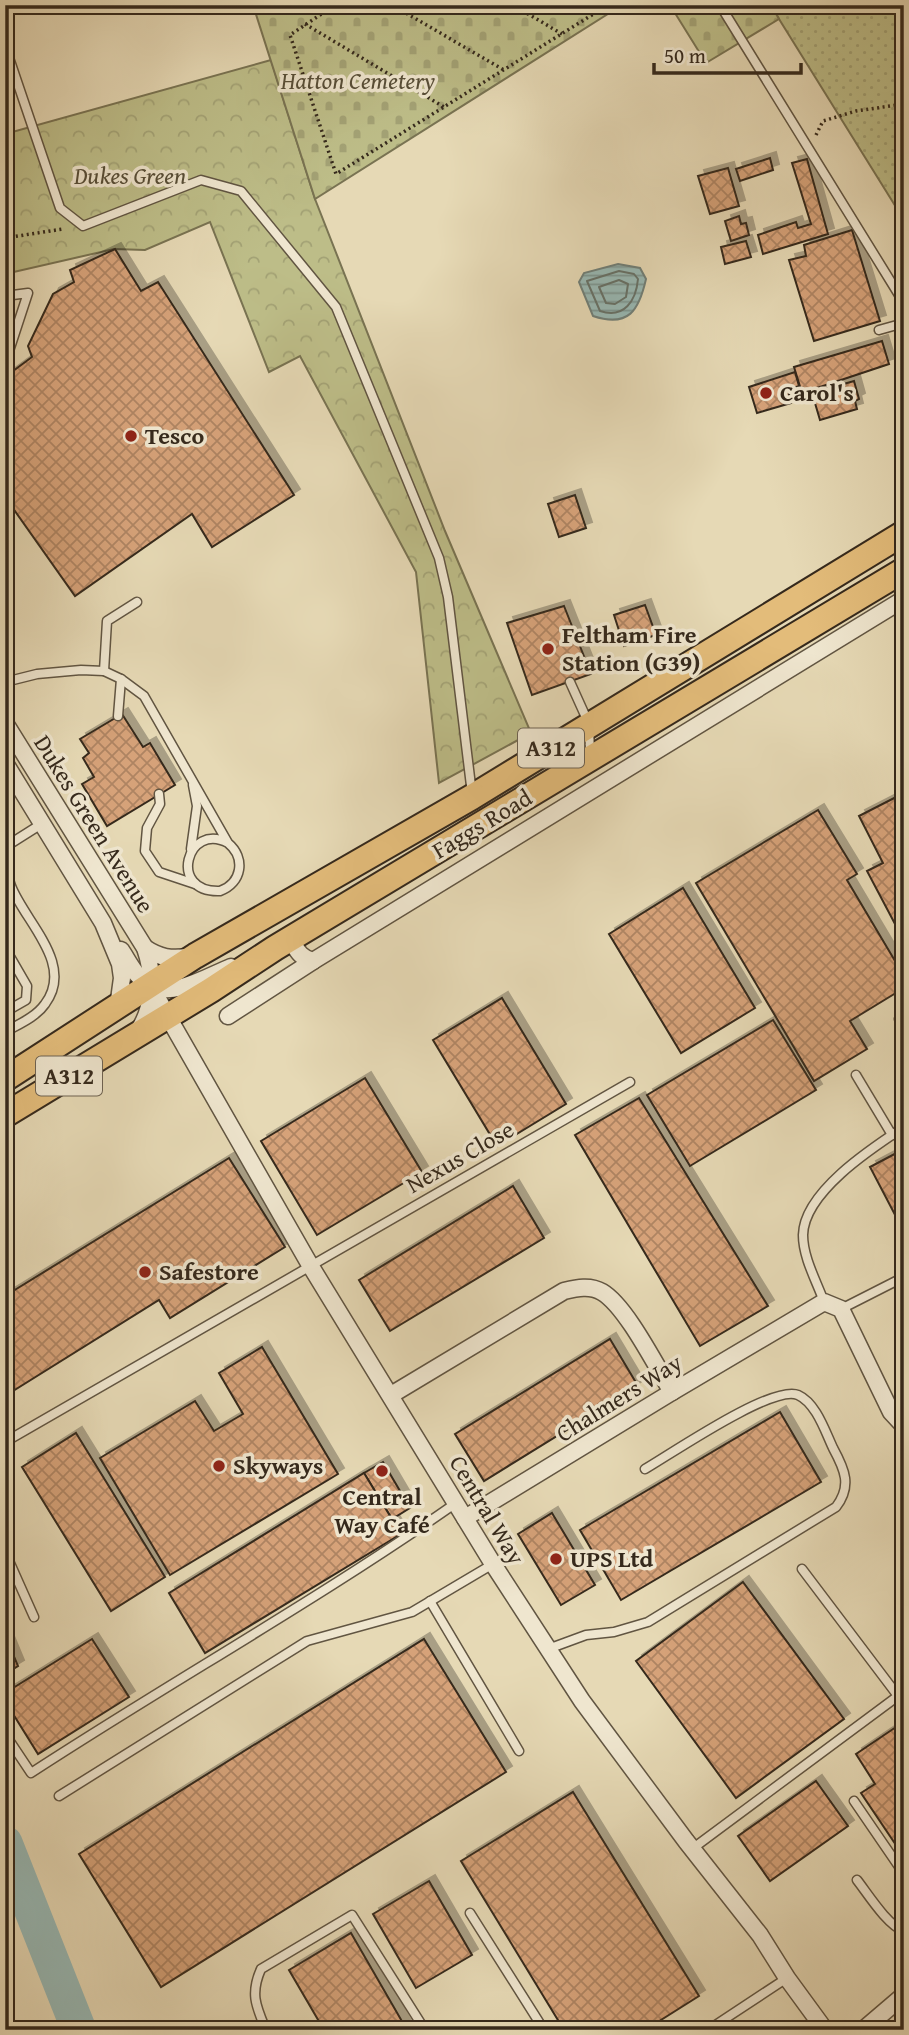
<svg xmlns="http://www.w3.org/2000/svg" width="909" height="2035" viewBox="0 0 909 2035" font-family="'Gentium Book Plus',serif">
<defs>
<pattern id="grass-dots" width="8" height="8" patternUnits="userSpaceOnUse" patternTransform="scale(1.75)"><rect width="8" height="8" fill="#bdbd88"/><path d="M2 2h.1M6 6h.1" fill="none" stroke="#a3a275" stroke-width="1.8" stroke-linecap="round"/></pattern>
<pattern id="forest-crowns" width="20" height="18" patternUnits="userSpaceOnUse" patternTransform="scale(1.75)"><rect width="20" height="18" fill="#bdbd88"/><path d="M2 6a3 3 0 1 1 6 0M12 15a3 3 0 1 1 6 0" fill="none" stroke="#a3a275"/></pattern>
<pattern id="cemetery-stones" width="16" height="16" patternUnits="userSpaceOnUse" patternTransform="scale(1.75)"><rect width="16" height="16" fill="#bdbd88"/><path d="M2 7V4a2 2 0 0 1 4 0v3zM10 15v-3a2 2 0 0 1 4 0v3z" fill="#a3a275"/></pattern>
<pattern id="water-rules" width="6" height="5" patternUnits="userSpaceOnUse" patternTransform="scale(1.75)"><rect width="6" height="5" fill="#98b9b5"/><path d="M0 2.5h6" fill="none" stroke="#7d9692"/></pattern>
<pattern id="building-cross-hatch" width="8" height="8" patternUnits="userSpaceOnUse" patternTransform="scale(1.75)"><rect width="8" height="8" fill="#d6a279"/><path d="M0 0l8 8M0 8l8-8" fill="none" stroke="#ae8462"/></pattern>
<filter id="shadow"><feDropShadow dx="6" dy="-6" stdDeviation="0" flood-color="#0004"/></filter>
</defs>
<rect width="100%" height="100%" fill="#e6d9b5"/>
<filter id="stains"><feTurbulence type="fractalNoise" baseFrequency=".00286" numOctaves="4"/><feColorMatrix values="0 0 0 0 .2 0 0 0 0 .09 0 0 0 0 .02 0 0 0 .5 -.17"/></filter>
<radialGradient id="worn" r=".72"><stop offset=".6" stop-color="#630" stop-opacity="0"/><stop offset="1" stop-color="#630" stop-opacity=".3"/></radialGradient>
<path fill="url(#grass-dots)" stroke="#797352" stroke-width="2" d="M771,5H904V220L779,19Z"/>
<path fill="url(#forest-crowns)" stroke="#797352" stroke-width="2" d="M271,60L315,199L445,531L531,733L439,783L416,572L300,356L269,372L210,222L145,250L114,249L5,274V134Z"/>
<g fill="url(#cemetery-stones)" stroke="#797352" stroke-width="2">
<path d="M253,5H622L315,199Z"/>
<path d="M670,5H771L779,19L706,63Z"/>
</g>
<path fill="url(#water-rules)" stroke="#707f78" stroke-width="2" d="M618,264L640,268L646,279C639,310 629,328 593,316L579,282L584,273Z"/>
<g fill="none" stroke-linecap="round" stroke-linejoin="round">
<g stroke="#667168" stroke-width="2">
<path d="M619,271L634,274L638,279C636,301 624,319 600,311L587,281Z"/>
<path d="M619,280L628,284L626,297L615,304L606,303L599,287Z"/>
</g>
<path stroke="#98b9b5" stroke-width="35" d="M5,1843L79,2030"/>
</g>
<g fill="url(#building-cross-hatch)" stroke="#35291c" stroke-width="2" filter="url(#shadow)">
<path d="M770,158L773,170L740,181L736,169Z"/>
<path d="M807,159L828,234L763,254L758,235L796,222L798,228L811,224L792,163Z"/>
<path d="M728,168L739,206L710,214L698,176Z"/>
<path d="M739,216L741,224L746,223L749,235L731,241L725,221Z"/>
<path d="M852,230L880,321L814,341L789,260L806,256L804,245Z"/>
<path d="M746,241L751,257L725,264L721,247Z"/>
<path d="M115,249L141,291L158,282L294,495L212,547L192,514L75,596L5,497V377L32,357L28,346L53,294L74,282L70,270Z"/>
<path d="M882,341L889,364L802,393L794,367Z"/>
<path d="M795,372L799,386L788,390L791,403L757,413L749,387Z"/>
<path d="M854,381L859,399L855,401L857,409L820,420L812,393Z"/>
<path d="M575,495L586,528L559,537L548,504Z"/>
<path d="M645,605L656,635L624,646L614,615Z"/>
<path d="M564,606L591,674L532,695L507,623Z"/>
<path d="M122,714L143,747L150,743L175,785L107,826L82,784L94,777L83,758L89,753L80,739Z"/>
<path d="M904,793V941L867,871L883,863L859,816Z"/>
<path d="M818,810L857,874L847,880L904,976V988L850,1021L867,1049L814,1081L696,883Z"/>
<path d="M683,888L755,1008L681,1053L609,934Z"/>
<path d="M502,998L566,1104L497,1146L433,1040Z"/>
<path d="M773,1020L816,1090L690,1166L647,1095Z"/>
<path d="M365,1078L422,1172L317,1235L261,1141Z"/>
<path d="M639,1098L768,1306L700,1346L575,1135Z"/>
<path d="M904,1149V1232L870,1167Z"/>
<path d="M229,1158L285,1247L170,1318L159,1300L5,1396V1296Z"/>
<path d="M513,1186L544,1238L390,1331L359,1280Z"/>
<path d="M610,1339L638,1386L484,1481L455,1434Z"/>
<path d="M262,1347L338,1474L170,1575L100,1458L195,1401L214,1431L243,1414L219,1373Z"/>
<path d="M780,1412L821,1482L621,1600L580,1530Z"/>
<path d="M76,1433L165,1577L111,1611L22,1467Z"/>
<path d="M383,1462L410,1508L392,1519L364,1473Z"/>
<path d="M364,1473L401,1534L205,1653L169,1593Z"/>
<path d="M552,1513L595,1585L561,1605L518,1534Z"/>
<path d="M743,1582L844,1719L736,1798L636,1661Z"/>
<path d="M5,1635L18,1666L5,1674Z"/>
<path d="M92,1639L129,1697L38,1754L5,1701V1693Z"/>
<path d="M424,1639L506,1772L161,1987L79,1854Z"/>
<path d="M899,1725L904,1732V1857L861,1793L875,1784L856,1754Z"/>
<path d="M816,1781L848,1826L770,1881L738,1836Z"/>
<path d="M573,1792L699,1996L645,2030H564L461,1861Z"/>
<path d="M429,1881L472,1955L416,1988L373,1914Z"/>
<path d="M351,1933L407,2030H324L289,1970Z"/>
</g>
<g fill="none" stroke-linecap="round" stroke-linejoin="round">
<defs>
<g id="service">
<path d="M720,5L904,303"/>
<path d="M5,46L60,208L83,226L201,180L241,191L336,307L439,558L448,597L472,794"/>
<path d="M5,296L28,293L7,357"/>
<path d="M879,330L904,323"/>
<path d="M104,671L107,621L137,602"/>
<path d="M5,682L37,674L81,670L104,671L121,679L144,696L228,843C246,858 242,883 220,891C167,893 187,821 228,843"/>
<path d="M570,682L589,724L590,755"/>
<path d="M118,716L121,679"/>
<path d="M159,794L160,804L147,828L145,851L159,872L195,884"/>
<path d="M5,847L43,823"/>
<path d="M191,849L197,806L193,785"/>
<path d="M5,860C7,868 8,878 11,886C25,922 75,964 45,1004C36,1017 19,1024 5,1032"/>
<path d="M5,948L27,986L26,1000L5,1012"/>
<path d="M899,1019L904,1028"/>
<path d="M856,1075L892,1135"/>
<path d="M824,1302C817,1282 803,1258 803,1235C804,1192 872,1148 904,1127"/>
<path d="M841,1309L904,1277"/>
<path d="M5,1442L630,1082"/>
<path d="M5,1552L34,1617"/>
<path d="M430,1601L519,1751"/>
<path d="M548,1649L586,1635L614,1632L648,1622L836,1507C852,1486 845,1470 833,1448C825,1431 816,1403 798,1395C773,1384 671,1454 645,1469"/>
<path d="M5,1734L31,1773C172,1681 319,1599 456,1503"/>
<path d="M59,1796L307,1641L412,1612L493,1564"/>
<path d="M854,1801L904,1874"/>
<path d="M692,1849L898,1696L802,1569"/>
<path d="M857,1880C868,1894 887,1925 904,1931"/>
<path d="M470,1913L544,2030"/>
<path d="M266,2030C256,2006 250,1994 261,1969L352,1915L425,2030"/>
<path d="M708,2030L787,1978"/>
</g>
<g id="minor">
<path d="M5,723L145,948C154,974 155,1007 138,1031"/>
<path d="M5,763L103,923L120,964L122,978L118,1007"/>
<path d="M290,939C297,950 300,958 313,961L904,599"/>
<path d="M145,948C160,958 171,959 188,957"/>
<path d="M121,950C129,962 135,976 148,984C171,1000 208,976 231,967"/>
<path d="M151,987L310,1265L493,1564L582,1701L686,1841L760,1935L787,1978L825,2030"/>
<path d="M228,1016L313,961"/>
<path d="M391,1395L564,1291C577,1288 590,1285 602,1292C626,1306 656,1366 672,1392"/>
<path d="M465,1518L672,1392L824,1302L841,1309L891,1412L904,1426"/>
<path d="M863,2030L904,1995"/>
</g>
<g id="primary">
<path d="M5,1079L195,956L472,797L904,533"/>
<path d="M5,1115L211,990L275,948L904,570"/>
</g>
</defs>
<use href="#service" stroke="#615542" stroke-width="11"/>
<use href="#minor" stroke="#615542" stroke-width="19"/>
<use href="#primary" stroke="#35291c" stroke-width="28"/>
<g stroke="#35291c" stroke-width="3.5" stroke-dasharray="2 3.5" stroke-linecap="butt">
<path d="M335,5L290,35L336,174L608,5"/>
<path d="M392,5L504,70"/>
<path d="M513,5L562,34"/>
<path d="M305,24L444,107"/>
<path d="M816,135L823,121L856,111L904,104"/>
<path d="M5,238L63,229"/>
</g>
<use href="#service" stroke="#efe6cf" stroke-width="8"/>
<use href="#minor" stroke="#efe6cf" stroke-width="16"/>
<use href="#primary" stroke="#e3bc7a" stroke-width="24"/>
</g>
<g fill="#8f2418" stroke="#efe6cf" stroke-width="2.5">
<circle cx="766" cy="393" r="7"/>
<circle cx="131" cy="436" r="7"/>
<circle cx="548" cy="649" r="7"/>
<circle cx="145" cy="1272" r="7"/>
<circle cx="219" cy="1466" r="7"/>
<circle cx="382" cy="1471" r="7"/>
<circle cx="556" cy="1559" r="7"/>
</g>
<g text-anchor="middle" stroke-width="7" stroke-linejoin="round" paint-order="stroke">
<g fill="#efe6cf" stroke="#6d6252" stroke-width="2">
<rect x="518" y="728.5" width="66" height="39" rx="5"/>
<rect x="36" y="1056.5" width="66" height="39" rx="5"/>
</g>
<g font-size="23" font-weight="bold" fill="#35291c">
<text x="551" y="756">A312</text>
<text x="69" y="1084">A312</text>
</g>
<g font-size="24" font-style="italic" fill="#574e37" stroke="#efe6cf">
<text x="358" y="89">Hatton Cemetery</text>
<text x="130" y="184">Dukes Green</text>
</g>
<g font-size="24" font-weight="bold" fill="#35291c" stroke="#efe6cf" text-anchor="start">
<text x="780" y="401">Carol's</text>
<text x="145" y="444">Tesco</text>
<text x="562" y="643">Feltham Fire<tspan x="562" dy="28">Station (G39)</tspan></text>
<text x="159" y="1280">Safestore</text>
<text x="233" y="1474">Skyways</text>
<text x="382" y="1505" text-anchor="middle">Central<tspan x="382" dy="28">Way Café</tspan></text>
<text x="570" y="1567">UPS Ltd</text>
</g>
<g font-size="24" fill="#35291c" stroke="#efe6cf">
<text transform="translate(94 824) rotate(58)" y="8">Dukes Green Avenue</text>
<text transform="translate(482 824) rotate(-31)" y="8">Faggs Road</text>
<text transform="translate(460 1157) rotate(-30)" y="8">Nexus Close</text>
<text transform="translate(619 1398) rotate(-32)" y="8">Chalmers Way</text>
<text transform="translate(487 1510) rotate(59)" y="8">Central Way</text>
</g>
</g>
<rect width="909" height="2035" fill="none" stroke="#e6d9b5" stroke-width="28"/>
<rect x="7" y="7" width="895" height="2021" fill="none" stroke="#35291c" stroke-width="3.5"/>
<rect x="14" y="14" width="881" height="2007" fill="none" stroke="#35291c" stroke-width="2"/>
<path d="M654 63v10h147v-10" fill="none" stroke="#35291c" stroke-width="3.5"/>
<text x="664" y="63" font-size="21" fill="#35291c" stroke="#efe6cf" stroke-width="5" paint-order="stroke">50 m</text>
<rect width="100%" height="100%" filter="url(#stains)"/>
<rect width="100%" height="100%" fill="url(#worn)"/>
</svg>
